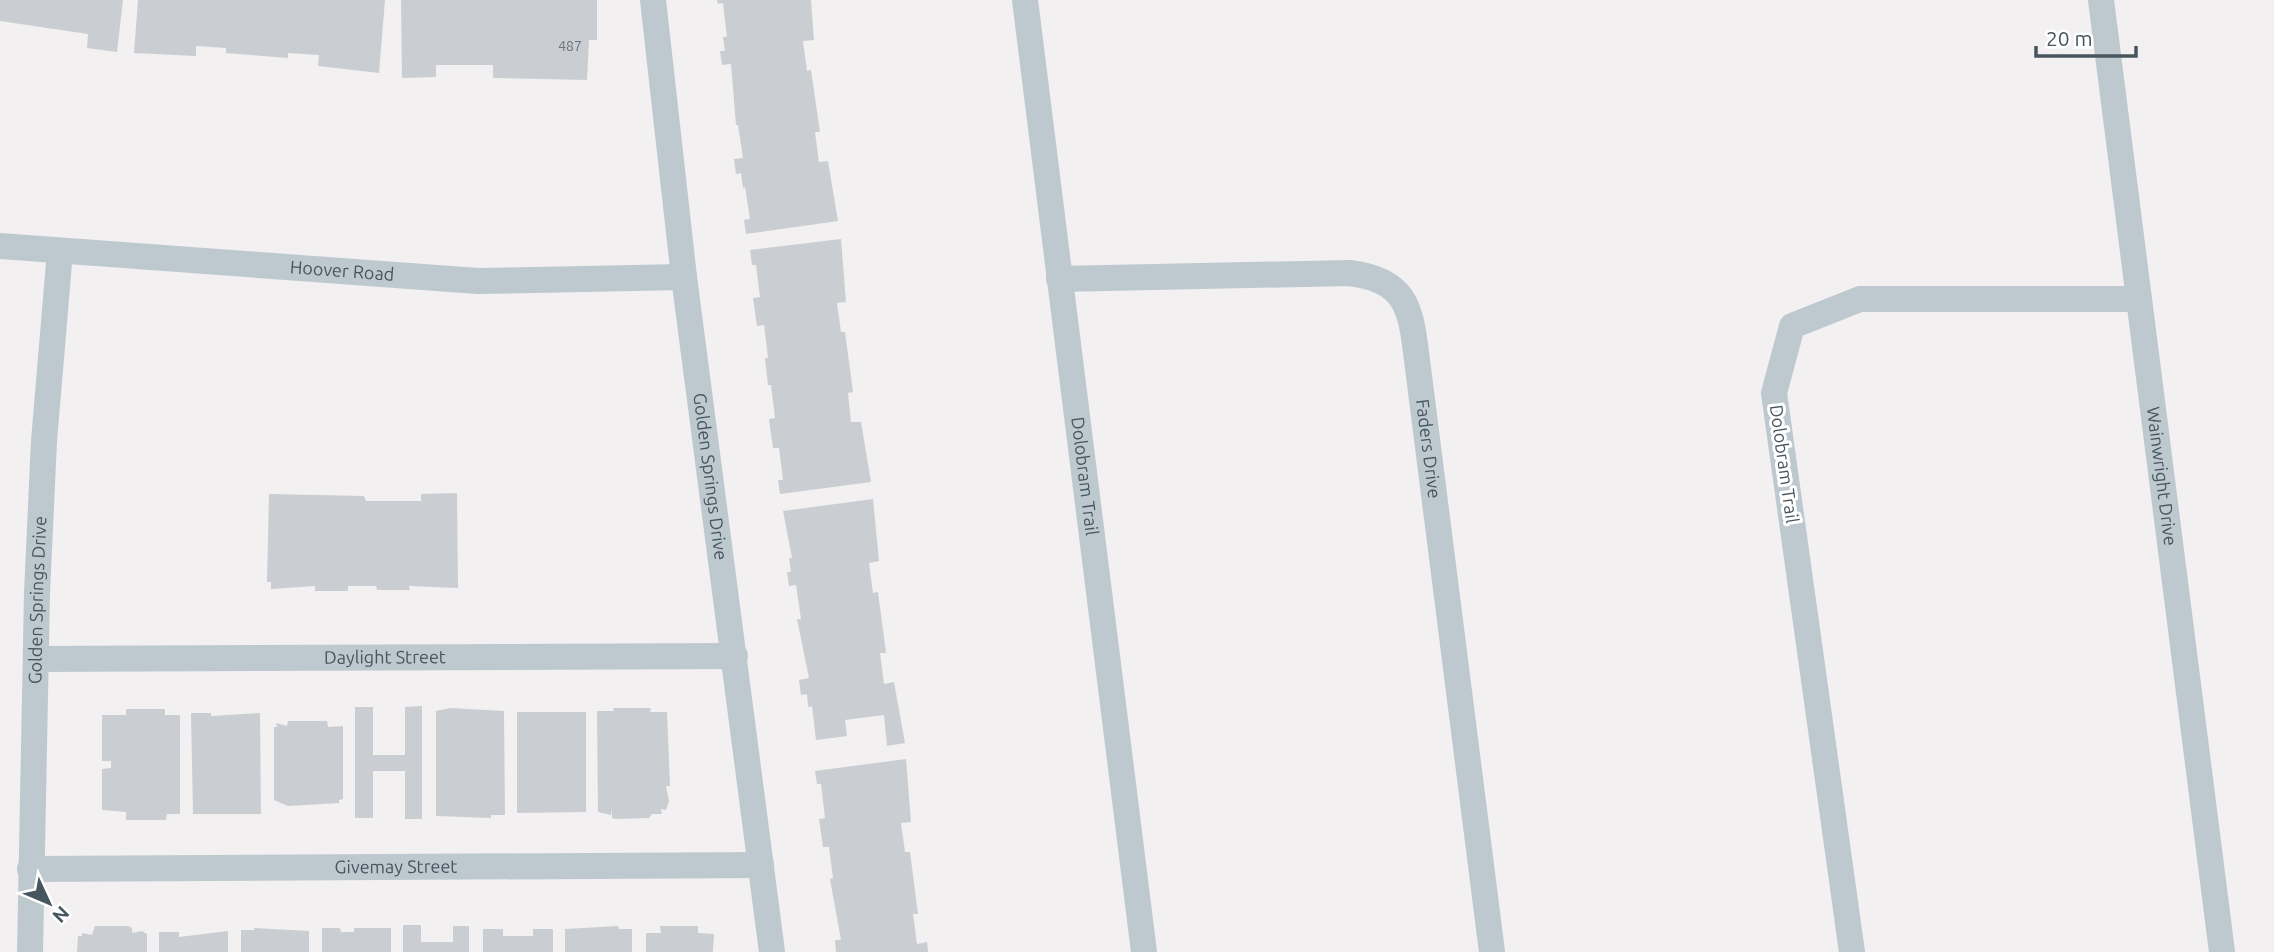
<svg xmlns="http://www.w3.org/2000/svg" width="2274" height="952" viewBox="0 0 2274 952" font-family="Ubuntu,sans-serif">
<rect width="100%" height="100%" fill="#f2f0f0"/>
<g fill="#caced2">
<path d="M0,0H123L117,52L87,48L88,34L0,21Z"/>
<path d="M138,0H385L379,73L318,66L319,55L288,53V58L226,53V48L196,46V56L134,53Z"/>
<path d="M401,0H597V40H589L587,80L493,78V65H436V77L402,78Z"/>
<path d="M717,0H811L814,40L803,41L807,71L811,70L820,132H815L819,162L828,161L838,221L746,234L744,220L750,219L745,187L743,188L741,173L736,174L734,159L743,158L738,125H736L731,64L722,65L720,51H725L723,37H727L723,3L718,4Z"/>
<path d="M841,239L846,302L837,303L841,332H845L853,392L848,393L851,422H861L871,482L780,494L778,480H783L779,448H773L769,419L775,418L771,385H768L765,358H768L764,325L757,326L753,298L760,297L756,265H752L750,250Z"/>
<path d="M457,493L458,588L409,586L410,590H377L376,586H348V591H315V586L271,589V582H267L269,494L364,496L366,501H421V494Z"/>
<path d="M873,499L879,561L869,563L873,593L878,592L886,653H880L884,684L894,682L905,743L887,746L884,715L845,720L847,736L816,740L812,706L808,707L807,694L801,695L799,680L809,678L797,619H801L796,585L789,586L787,572H791L789,558H792L783,511Z"/>
<path d="M422,706V819H405V771H373V818H355V707H373V755H405V707Z"/>
<path d="M450,708L504,711L505,815H491V818L436,816V711Z"/>
<path d="M613,708H651L650,712H667L670,786H666L669,801L666,810L661,809L662,814H652L649,818L616,819L612,818V808L611,815L598,812L597,711H614Z"/>
<path d="M126,709H165V715H180V814H167L166,820H126V812L102,810V769L111,768V761H102V715H126Z"/>
<path d="M517,712H586V812L517,813Z"/>
<path d="M191,713H211V716L260,713L261,814H193Z"/>
<path d="M288,721H327L328,727L343,726V799L339,800V803L288,806L274,800V727H277L276,723L287,726Z"/>
<path d="M906,759L911,822L901,823L905,852H910L918,914H913L917,944L927,942L928,952H836L835,940H841L830,879L833,878L829,847H823L819,819L825,818L821,784H817L815,771Z"/>
<path d="M403,925H421V942H453V926H469V952H403Z"/>
<path d="M95,926H128L132,928V933L142,931L147,934V952H77L78,936H82V933L92,935Z"/>
<path d="M618,926L619,929H632V952H565V929Z"/>
<path d="M660,926H698V933L714,934L713,952H646V933H661Z"/>
<path d="M254,928L309,931V952H241V930H254Z"/>
<path d="M322,928H340L341,932H354V928H391V952H322Z"/>
<path d="M483,929H503V936H533V929H553V952H483Z"/>
<path d="M228,931V952H159V932H179V937Z"/>
</g>
<g fill="none" stroke-linecap="round" stroke-linejoin="round">
<g stroke="#bdc9cf" stroke-width="26">
<path id="s1" d="M653,0L684,277L772,952"/>
<path id="s2" d="M1025,0L1144,952"/>
<path id="s3" d="M2101,0L2222,952"/>
<path id="s4" d="M0,246L478,281L684,277"/>
<path id="s5" d="M1059,279L1349,273C1412,280 1411,315 1418,368L1492,952"/>
<path id="s6" d="M37,659L735,656"/>
<path id="s7" d="M30,869L761,865"/>
<path id="s8" d="M30,952L37,593L44,441L60,251"/>
<path d="M1852,952L1774,393L1792,326L1860,299H2139"/>
</g>
</g>
<g text-anchor="middle" stroke-width="6" stroke-linejoin="round" paint-order="stroke">
<g font-size="14" fill="#68737b">
<text x="570" y="51">487</text>
</g>
<g font-size="18" fill="#47555e" stroke="#fff">
<text dy="6" stroke="none"><textPath href="#s4" startOffset="343">Hoover Road</textPath></text>
<text dy="6" stroke="none"><textPath href="#s5" startOffset="504">Faders Drive</textPath></text>
<text transform="translate(1784 464) rotate(82)" y="6">Dolobram Trail</text>
<text dy="6" stroke="none"><textPath href="#s1" startOffset="480">Golden Springs Drive</textPath></text>
<text dy="6" stroke="none"><textPath href="#s2" startOffset="480">Dolobram Trail</textPath></text>
<text dy="6" stroke="none"><textPath href="#s3" startOffset="480">Wainwright Drive</textPath></text>
<text dy="6" stroke="none"><textPath href="#s8" startOffset="352">Golden Springs Drive</textPath></text>
<text dy="6" stroke="none"><textPath href="#s6" startOffset="348">Daylight Street</textPath></text>
<text dy="6" stroke="none"><textPath href="#s7" startOffset="366">Givemay Street</textPath></text>
</g>
</g>
<g transform="translate(49 903) rotate(134)" stroke="#ffffff" stroke-width="5" paint-order="stroke">
<path d="M0-5L12 26L0 18L-12 26Z" fill="#47555e"/>
<text y="-10" font-size="19" font-weight="bold" text-anchor="middle" fill="#47555e">N</text>
</g>
<path d="M2036 46v10h100v-10" fill="none" stroke="#47555e" stroke-width="3.5"/>
<text x="2046" y="46" font-size="21" fill="#47555e" stroke="#ffffff" stroke-width="5" paint-order="stroke">20 m</text>
</svg>
